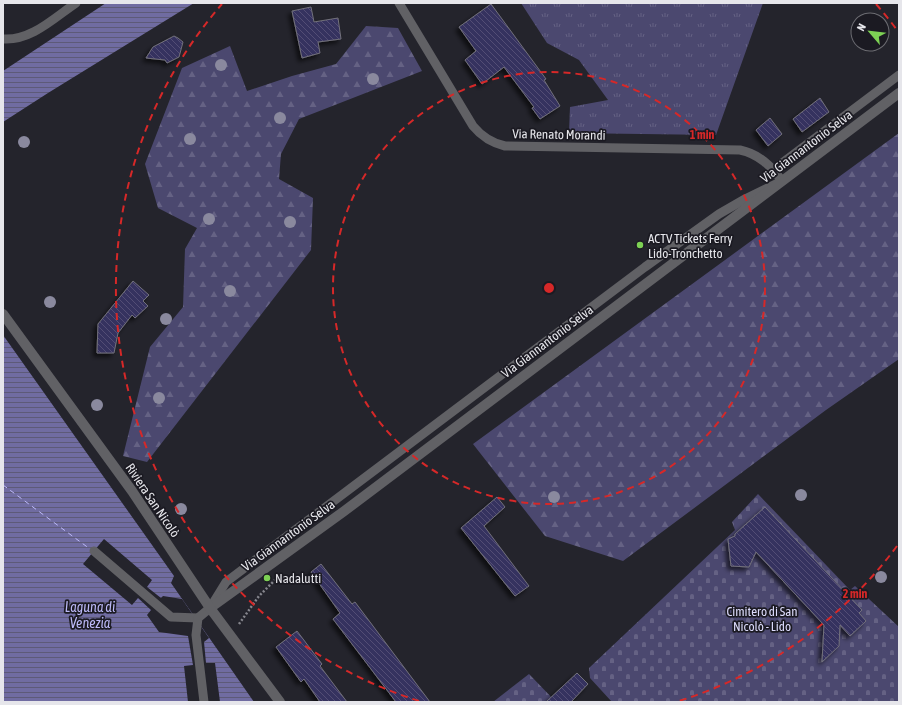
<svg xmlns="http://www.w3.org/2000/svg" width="902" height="705" viewBox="0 0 902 705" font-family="'Asap Condensed',sans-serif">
<defs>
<pattern id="grass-tufts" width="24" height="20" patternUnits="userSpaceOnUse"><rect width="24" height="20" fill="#4b486f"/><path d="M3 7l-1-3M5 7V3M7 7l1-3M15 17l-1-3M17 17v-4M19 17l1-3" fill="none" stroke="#656284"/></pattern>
<pattern id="forest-firs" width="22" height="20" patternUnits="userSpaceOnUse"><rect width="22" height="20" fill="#4b486f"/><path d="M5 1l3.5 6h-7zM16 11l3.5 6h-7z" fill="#656284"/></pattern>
<pattern id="cemetery-stones" width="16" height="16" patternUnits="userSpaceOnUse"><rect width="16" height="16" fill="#4b486f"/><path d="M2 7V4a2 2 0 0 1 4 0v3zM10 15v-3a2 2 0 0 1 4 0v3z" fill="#656284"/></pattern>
<pattern id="water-rules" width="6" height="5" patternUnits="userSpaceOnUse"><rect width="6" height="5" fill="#706ca1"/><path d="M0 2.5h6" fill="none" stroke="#5d5a78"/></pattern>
<pattern id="building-back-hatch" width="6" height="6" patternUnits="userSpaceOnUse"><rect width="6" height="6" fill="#35305e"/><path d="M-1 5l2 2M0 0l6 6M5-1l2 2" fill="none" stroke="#524e75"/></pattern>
<filter id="shadow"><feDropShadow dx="-3.5" dy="3.5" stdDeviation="2" flood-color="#0009"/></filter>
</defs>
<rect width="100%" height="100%" fill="#24242c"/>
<path fill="url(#grass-tufts)" d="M521,3H763L716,135L569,133L570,107L608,100L579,60L547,43Z"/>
<g fill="url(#forest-firs)">
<path d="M366,26L398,28L422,71L299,119L281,154L279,179L313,198L311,250L147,462L123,456L150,347L183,307L185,249L197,228L158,208L145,164L182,68L230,46L247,91L292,76L336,64Z"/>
<path d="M899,133V359L826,410L623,561L545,536L473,444Z"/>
</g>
<g fill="url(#cemetery-stones)">
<path d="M758,494L850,590L855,586L899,627V702H612L590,678L589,668L735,530L732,522Z"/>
<path d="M529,674L556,702H493Z"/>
</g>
<g fill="url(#water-rules)">
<path d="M106,3H194L48,93L3,122V71Z"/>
<path d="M3,335L174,576L171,583L254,702H3Z"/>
</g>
<path fill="#24242c" d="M104,539L152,580L147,587L161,598L163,596L182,599L209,638L204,642L206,663H215L220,702H188L184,666L193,665L188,636L159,632L147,615L151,610L138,598L132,605L83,564Z"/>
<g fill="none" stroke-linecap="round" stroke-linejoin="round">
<path stroke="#bdbaf9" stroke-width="1" stroke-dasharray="5 4" stroke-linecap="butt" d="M3,485L90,549"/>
</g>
<g fill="url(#building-back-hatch)" stroke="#72717b" filter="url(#shadow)">
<path d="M491,4L546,79L544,80L560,106L540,119L532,108L534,107L504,67L482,84L465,60L476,51L459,27Z"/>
<path d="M311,7L314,22L338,18L341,39L318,42L320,53L302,58L292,11Z"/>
<path d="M174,36L178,38L183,42L179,57L167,63L165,60L146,58L153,47Z"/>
<path d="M820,98L829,112L802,132L793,119Z"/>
<path d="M770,118L782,134L768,146L756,130Z"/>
<path d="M133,281L149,295L143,301L148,306L135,318L132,315L118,333L114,353H97L98,324Z"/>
<path d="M497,497L505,507L484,526L529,586L515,596L461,528Z"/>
<path d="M765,507L862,610L859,613L866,621L850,636L840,625L839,646L822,662L824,625L756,552L749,567L731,566L728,539L735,536V534Z"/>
<path d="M321,564L352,604L355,602L430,702H396L333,619L340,613L311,572Z"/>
<path d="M297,631L322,664L320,666L347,702H320L304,679L301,682L276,647Z"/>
<path d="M577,673L588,684L571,702H546Z"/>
</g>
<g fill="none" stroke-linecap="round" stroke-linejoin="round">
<path stroke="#85858c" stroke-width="2.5" stroke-dasharray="2 2" stroke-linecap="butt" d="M239,624L259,596L275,580"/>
<g stroke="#616165" stroke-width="9">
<path d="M3,39C31,41 54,18 76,3"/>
<path d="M774,169L899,75"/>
<path d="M94,551L171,617L198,618"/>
<path d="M204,702L196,635L198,618L210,608L226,582L645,267L719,214L745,199L782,181C771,166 759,154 740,150L505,146C492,143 482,137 473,126L399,3"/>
</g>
<path stroke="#616165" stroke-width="10" d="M210,608L343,512L899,93"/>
<path stroke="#616165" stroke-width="10" d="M3,314L132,491L210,608L280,702"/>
</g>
<g fill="#8a899e">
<circle cx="221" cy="65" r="6"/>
<circle cx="373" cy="79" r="6"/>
<circle cx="280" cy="118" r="6"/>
<circle cx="190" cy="139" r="6"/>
<circle cx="24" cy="142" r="6"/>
<circle cx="209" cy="219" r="6"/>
<circle cx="290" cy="222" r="6"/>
<circle cx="230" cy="291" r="6"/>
<circle cx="50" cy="302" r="6"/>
<circle cx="166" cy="319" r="6"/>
<circle cx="159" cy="398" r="6"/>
<circle cx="97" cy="405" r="6"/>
<circle cx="801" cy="495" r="6"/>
<circle cx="554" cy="497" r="6"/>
<circle cx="181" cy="509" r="6"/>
<circle cx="881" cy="577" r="6"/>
</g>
<g fill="none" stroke="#d62828" stroke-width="2" stroke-dasharray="7 5">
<circle cx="549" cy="288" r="216"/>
<path d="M897 546A433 433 0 0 1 679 701M419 701A433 433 0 0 1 222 4M876 4A433 433 0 0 1 897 30"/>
</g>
<g fill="#7dd154" stroke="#1b1a22" stroke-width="1.5">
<circle cx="640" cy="245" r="4"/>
<circle cx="267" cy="578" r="4"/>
</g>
<g text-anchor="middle" stroke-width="3.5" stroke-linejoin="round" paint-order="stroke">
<g font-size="13" fill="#e6e6eb" stroke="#1b1a22">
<text transform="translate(559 134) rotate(1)" y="5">Via Renato Morandi</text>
<text transform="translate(806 146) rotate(-37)" y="5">Via Giannantonio Selva</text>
<text transform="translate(547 341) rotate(-37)" y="5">Via Giannantonio Selva</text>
<text transform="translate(153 500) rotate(56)" y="5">Riviera San Nicolò</text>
<text transform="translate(288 535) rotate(-36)" y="5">Via Giannantonio Selva</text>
</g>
<g font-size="13" fill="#e6e6eb" stroke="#1b1a22" text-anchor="start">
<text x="648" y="243">ACTV Tickets Ferry<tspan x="648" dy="15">Lido-Tronchetto</tspan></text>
<text x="275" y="583">Nadalutti</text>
</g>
<g font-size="13" fill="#dddcfc" stroke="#1b1a22">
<text x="762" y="616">Cimitero di San<tspan x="762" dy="15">Nicolò - Lido</tspan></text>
</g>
<g font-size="14" font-style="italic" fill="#bdbaf9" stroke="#1b1a22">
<text x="90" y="612">Laguna di<tspan x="90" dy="16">Venezia</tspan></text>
</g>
</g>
<circle cx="549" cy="288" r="6" fill="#d62828" stroke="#1b1a22" stroke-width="2"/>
<g font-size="12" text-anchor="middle" font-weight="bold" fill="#d62828" stroke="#1b1a22" stroke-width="3.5" stroke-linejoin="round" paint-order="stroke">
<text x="702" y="139">1 min</text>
<text x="855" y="598">2 min</text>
</g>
<rect width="902" height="705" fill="none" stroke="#e6e6eb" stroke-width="8"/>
<g transform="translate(870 32) rotate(298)"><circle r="19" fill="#1b1a22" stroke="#6c6c72"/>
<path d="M0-3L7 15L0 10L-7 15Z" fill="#7dd154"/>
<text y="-6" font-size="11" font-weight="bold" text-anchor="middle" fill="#e6e6eb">N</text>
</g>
</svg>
